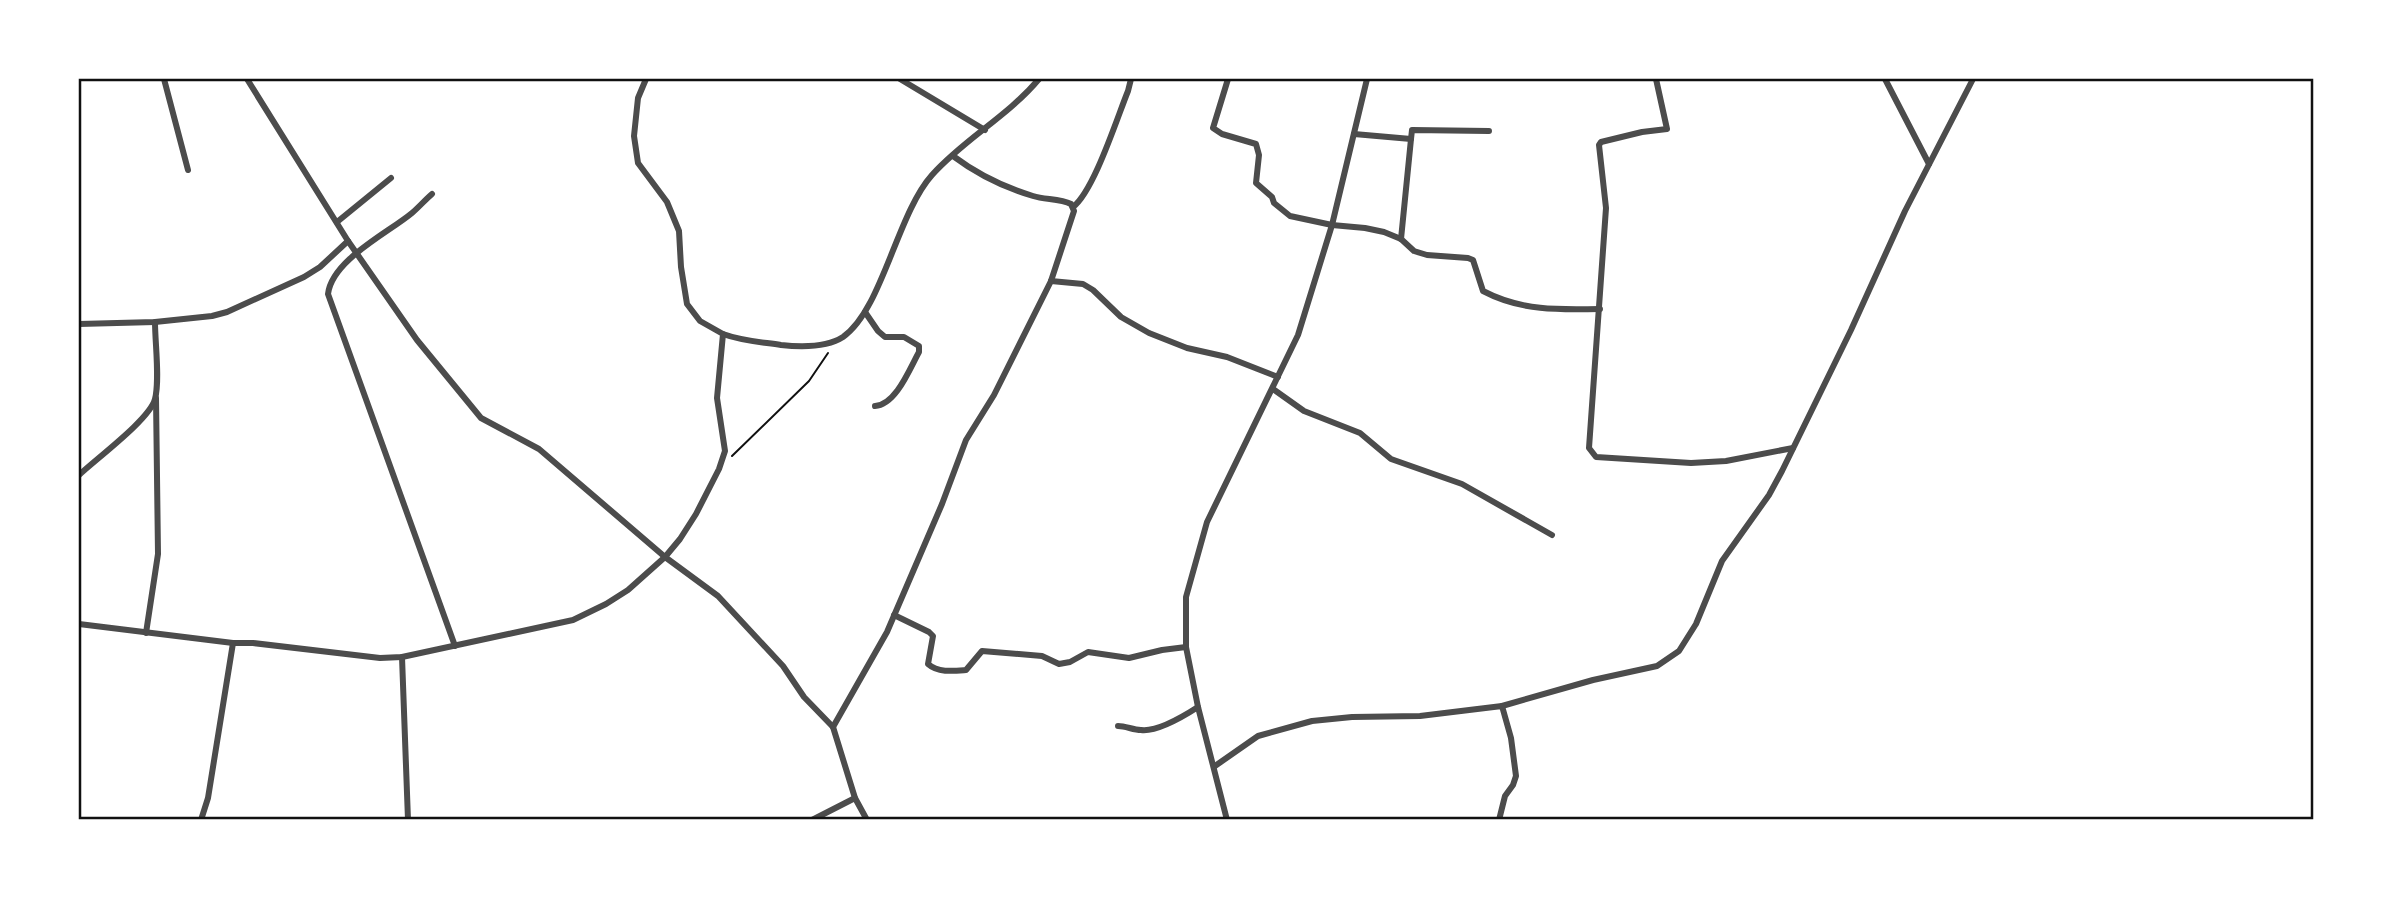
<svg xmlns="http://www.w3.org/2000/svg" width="2393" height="899" viewBox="0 0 2393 899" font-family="Lato,sans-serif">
<rect width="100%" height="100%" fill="#fff"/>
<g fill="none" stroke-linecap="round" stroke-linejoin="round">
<path stroke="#111" stroke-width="2" d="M732,456L809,381L828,353"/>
<g stroke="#4c4c4c" stroke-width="6">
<path d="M164,79L188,170"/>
<path d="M247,79L348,241L417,340L481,418L539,449L665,557L718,596L783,666L804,697L833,727L855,798L867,820"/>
<path d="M900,79L985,130"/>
<path d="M1228,79L1213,128L1222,134L1256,144L1259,155L1256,183L1272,197L1274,203L1290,216L1332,225L1365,228L1384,232L1401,239L1414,251L1427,255L1468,258L1473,260L1483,291C1521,311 1559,310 1600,309"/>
<path d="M1656,79L1667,129L1642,132L1601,142L1599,145L1606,208L1589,448L1596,457L1691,463L1726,461L1793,448"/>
<path d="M1885,79L1929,164"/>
<path d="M1354,134L1411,139L1401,239"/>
<path d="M1411,139L1412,130L1489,131"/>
<path d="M432,194C425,200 419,207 412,213C388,233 332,260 328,294L455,646"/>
<path d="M1073,207C1094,191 1117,118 1128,91L1131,79"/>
<path d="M337,222L391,178"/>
<path d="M1051,281L1083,284L1093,290L1121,317L1149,333L1187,348L1227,357L1278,377"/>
<path d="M865,312L878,331L885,337H904L919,346V352C910,368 896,405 875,406"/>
<path d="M79,324L155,322L212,316L227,312L304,277L320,267L348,241"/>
<path d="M723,334C742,341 761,342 781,345C800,347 826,348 843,337C882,310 897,214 932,175C964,139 1007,117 1039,79"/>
<path d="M1273,389L1304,411L1360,433L1391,459L1462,484L1552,535"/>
<path d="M79,475C97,458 150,419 155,399C160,380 155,343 155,322"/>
<path d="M894,615L929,632L933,636L928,664C938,673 954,671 966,670L982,651L1042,656L1059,664L1070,662L1088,652L1129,658L1162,650L1186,647"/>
<path d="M79,624L233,643H253L380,658L402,657L573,620L606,604L628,590L665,557L680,539L696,514L719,469L725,451L717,398L723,334L700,321L687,304L681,267L679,231L667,202L638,163L634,136L638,98L646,79"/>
<path d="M146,633L158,554L156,398"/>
<path d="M402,657L408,820"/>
<path d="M1502,706L1593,680L1657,666L1679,651L1696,624L1722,561L1769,495L1782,471L1851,330L1905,211L1973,79"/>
<path d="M1118,726C1126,726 1133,730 1141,730C1157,732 1184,716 1198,707"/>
<path d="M833,727L887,632L942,504L966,440L994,395L1051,281L1074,211L1071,204C1060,198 1045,200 1033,196C1003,187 977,174 953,156"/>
<path d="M1215,766L1258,736L1312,721L1352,717L1420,716L1502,706L1511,738L1516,776L1513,785L1505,796L1499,820"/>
<path d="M201,820L208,798L233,643"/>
<path d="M812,820L855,798"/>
<path d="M1227,820L1198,707L1186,647V597L1207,522L1298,335L1332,225L1367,79"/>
</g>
</g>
<rect width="2393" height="899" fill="none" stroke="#ffffff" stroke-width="161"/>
<rect x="80" y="80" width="2232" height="738" fill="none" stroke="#111" stroke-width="2.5"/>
</svg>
